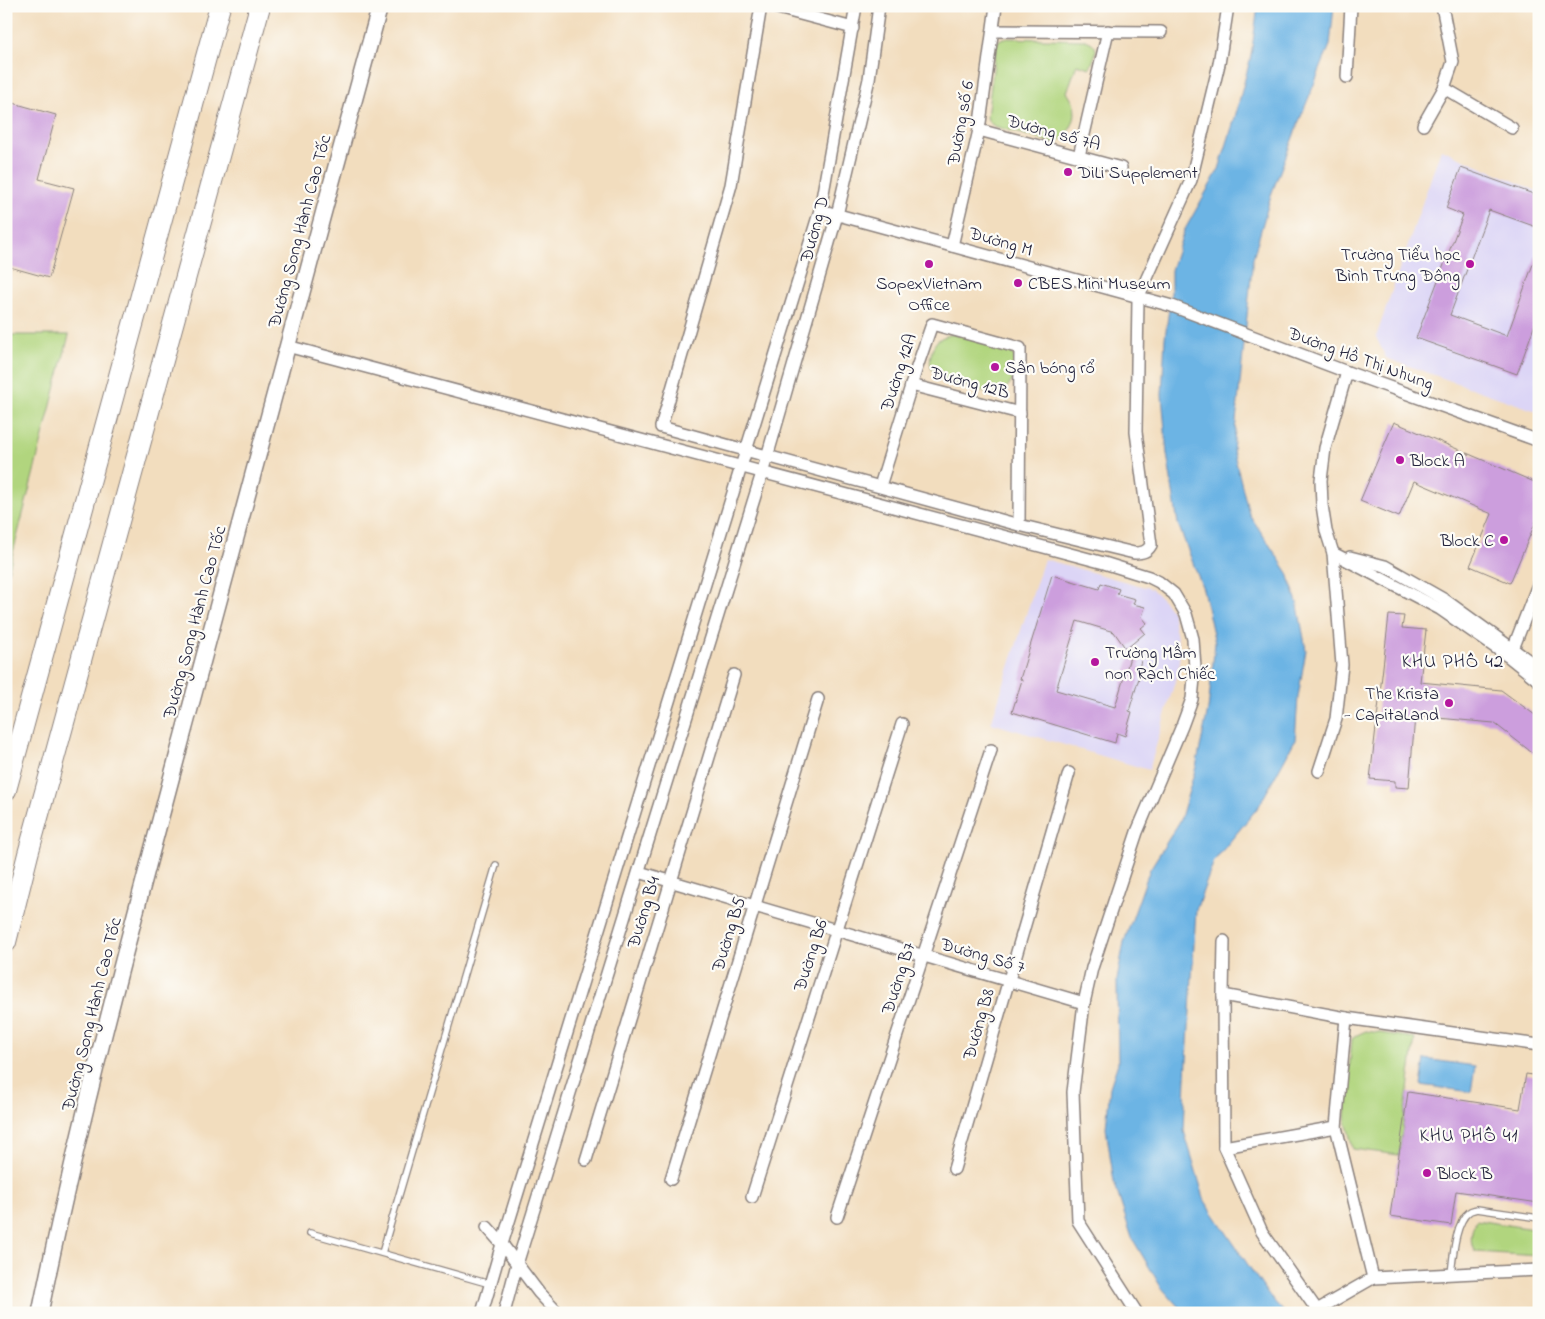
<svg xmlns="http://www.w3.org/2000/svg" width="1545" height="1319" viewBox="0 0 1545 1319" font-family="'Indie Flower',sans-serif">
<rect width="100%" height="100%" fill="#fdfcf7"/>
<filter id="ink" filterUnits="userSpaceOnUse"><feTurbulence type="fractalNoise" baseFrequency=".02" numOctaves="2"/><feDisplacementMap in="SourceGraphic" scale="10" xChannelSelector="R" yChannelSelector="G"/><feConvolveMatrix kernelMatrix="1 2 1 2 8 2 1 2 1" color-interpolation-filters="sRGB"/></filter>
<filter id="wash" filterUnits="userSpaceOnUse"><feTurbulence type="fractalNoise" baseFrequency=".0096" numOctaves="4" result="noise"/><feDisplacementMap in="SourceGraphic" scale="20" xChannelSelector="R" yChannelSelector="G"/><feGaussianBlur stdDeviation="1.12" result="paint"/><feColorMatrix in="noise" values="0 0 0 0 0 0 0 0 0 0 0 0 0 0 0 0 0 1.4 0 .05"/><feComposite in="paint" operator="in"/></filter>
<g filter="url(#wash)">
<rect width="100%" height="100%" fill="#f2ddbe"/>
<g fill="#dcd5f6">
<path d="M1441,149L1539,192V412L1386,358L1376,337Z"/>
<path d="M1044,559L1152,589L1165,602L1172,612L1180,653L1178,671L1149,770L991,723Z"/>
</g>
<g fill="#b1d57e" stroke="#6a7c5c">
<path d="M1003,38L1085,40C1102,45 1095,55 1090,68L1077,64L1067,92C1069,96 1073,101 1074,106C1078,122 1067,135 1056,144L994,126L989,122L987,117L996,47L998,41Z"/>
<path d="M955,334L1008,349C1012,353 1015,357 1016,362C1019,376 1007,393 993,393C986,393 977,389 970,387C951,382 923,379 932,351C935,339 943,336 955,334Z"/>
<path d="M6,335H69L6,580Z"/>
<path d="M1366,1031L1415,1038L1399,1155L1353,1149L1345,1117L1352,1039L1357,1035Z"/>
<path d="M1476,1220L1539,1230V1256L1475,1252C1469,1244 1471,1229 1476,1220Z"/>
</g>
<g fill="#6cb4e4" stroke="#476b90">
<path d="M1258,6H1334L1330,45L1300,119L1271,195L1253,258L1233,450L1249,514L1288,573L1298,606L1306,650L1298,697L1295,740L1259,806L1214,861L1196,910L1186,1077L1184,1131L1205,1201L1269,1296L1285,1313H1184L1161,1287L1132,1238L1114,1182L1106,1128L1110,1087L1118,1063L1117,980L1124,942L1150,869L1180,821L1196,767L1208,710L1215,643L1203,589L1178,524L1167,454L1162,395L1165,338L1171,294V270L1184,231L1219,169L1234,121L1251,56Z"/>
<path d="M1425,1059L1475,1066L1471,1092L1421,1085Z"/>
</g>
<g id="blocks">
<g fill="#cc9edd">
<path d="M6,101L56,115L39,179L74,188L49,278L6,266Z"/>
<path d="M1461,168L1539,196V228L1489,210L1450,315L1507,336L1537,253H1539V313L1517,374L1416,338L1463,215L1446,208Z"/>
<path d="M1394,422L1539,484V514L1510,583L1470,566L1492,514L1414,481L1399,517L1360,501Z"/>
<path d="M1052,575L1099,589L1101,583L1119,589L1117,594L1135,599L1133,604L1145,607L1142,617L1147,623L1141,628L1145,633L1126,649L1114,632L1077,621L1056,690L1115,707L1133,647L1142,658L1139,667L1142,668L1129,711L1132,712L1125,736L1117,733L1115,743L1012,712L1022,680L1020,679Z"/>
<path d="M1389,615L1404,616L1402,628L1426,630L1420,682L1501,690L1539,718V758L1494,723L1415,716L1409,788L1395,787V781L1370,779Z"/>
<path d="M1526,1074L1539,1076V1203L1456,1191L1451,1225L1390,1216L1408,1092L1520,1109Z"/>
</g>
</g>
</g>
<g filter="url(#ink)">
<use href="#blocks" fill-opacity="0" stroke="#8a807c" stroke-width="1"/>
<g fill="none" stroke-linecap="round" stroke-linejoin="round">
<defs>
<g id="lane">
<path d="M310,1233L490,1284"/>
<path d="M382,1253L496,865"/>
<path d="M1451,1274C1453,1258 1455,1222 1469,1212C1471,1210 1474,1210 1477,1209L1539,1218"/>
</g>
<g id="street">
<path d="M761,6L731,185L661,427L1019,525L1134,553C1142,553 1147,552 1151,545L1136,432L1138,298L1191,180L1219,64L1228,6"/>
<path d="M770,6L853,28"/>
<path d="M993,31L1161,32"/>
<path d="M1347,77L1351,6"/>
<path d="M1444,88L1512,128"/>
<path d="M1423,125L1444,88L1453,62L1442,6"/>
<path d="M979,130L1121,168"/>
<path d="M1079,156L1108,31"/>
<path d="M820,210L1172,306L1347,372L1539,441"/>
<path d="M952,246L979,130L996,6"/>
<path d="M287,346L1104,563L1149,577L1159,582L1174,594L1186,614L1193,639L1195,668L1192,699L1182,726L1137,832L1092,968L1084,1003L1073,1092L1078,1221L1137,1313"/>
<path d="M911,385L1020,413"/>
<path d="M880,486L916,370L932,324L1020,348L1019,525"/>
<path d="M1333,553L1440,609L1509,657L1539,681"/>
<path d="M1350,557L1385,566L1445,600L1539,668"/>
<path d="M1511,654L1539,582"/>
<path d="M1319,771L1336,719L1342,665L1333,553L1326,531L1322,505L1321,480L1325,448L1347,372"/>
<path d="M639,872L1084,1003"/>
<path d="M1224,941L1223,995L1224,1147L1262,1232L1317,1310L1373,1278L1336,1127L1346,1018L1539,1045"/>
<path d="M1223,995L1346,1018"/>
<path d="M1224,1147L1336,1127"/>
<path d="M586,1160L734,675"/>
<path d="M954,1169L1069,773"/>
<path d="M671,1179L818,699"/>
<path d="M752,1197L902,724"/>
<path d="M837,1217L991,750"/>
<path d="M487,1227L502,1244L539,1293L558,1313"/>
<path d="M1373,1278L1539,1270"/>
<path d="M482,1313L502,1244L820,210L856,6"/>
<path d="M504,1313L517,1264L767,457L837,215L869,79L879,6"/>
</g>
<path id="secondary" d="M40,1313C80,1116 133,921 185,727C249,486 314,246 380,6"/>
<g id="highway">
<path d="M6,790L220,6"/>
<path d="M6,942L28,854L260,6"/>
</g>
</defs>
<use href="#lane" stroke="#8a807c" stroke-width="8"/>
<use href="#street" stroke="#8a807c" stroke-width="14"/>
<use href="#secondary" stroke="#8a807c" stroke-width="18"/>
<use href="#highway" stroke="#8a807c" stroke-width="22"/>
<use href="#lane" stroke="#fff" stroke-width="5.5"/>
<use href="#street" stroke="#fff" stroke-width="11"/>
<use href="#secondary" stroke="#fff" stroke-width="15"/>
<use href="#highway" stroke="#fff" stroke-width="20"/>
</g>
</g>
<g fill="#b5179e" stroke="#fdfcf7" stroke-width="2">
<circle cx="1068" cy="172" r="5"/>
<circle cx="929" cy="264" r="5"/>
<circle cx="1470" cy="264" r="5"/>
<circle cx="1018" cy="283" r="5"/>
<circle cx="995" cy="367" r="5"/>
<circle cx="1400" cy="460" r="5"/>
<circle cx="1504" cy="540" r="5"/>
<circle cx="1095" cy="662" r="5"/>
<circle cx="1449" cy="703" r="5"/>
<circle cx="1427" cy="1173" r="5"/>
</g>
<g text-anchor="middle" stroke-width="4.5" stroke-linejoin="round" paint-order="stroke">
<g font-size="18" fill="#22223b" stroke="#fdfcf7">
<text transform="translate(960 123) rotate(-80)" y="6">Đường số 6</text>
<text transform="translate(1054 132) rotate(15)" y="6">Đường số 7A</text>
<text transform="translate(814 229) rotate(-75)" y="6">Đường D</text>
<text transform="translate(299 231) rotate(-75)" y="6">Đường Song Hành Cao Tốc</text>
<text transform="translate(1001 241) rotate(16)" y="6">Đường M</text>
<text transform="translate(1361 358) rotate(20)" y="6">Đường Hồ Thị Nhung</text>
<text transform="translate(898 372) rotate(-72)" y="6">Đường 12A</text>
<text transform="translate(970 382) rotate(15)" y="6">Đường 12B</text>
<text transform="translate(194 622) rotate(-75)" y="6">Đường Song Hành Cao Tốc</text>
<text transform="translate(643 912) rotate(-73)" y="6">Đường B4</text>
<text transform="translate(728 934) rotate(-73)" y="6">Đường B5</text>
<text transform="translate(810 955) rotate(-72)" y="6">Đường B6</text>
<text transform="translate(983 955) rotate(16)" y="6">Đường Số 7</text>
<text transform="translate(898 978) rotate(-72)" y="6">Đường B7</text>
<text transform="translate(91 1014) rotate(-76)" y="6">Đường Song Hành Cao Tốc</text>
<text transform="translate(978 1024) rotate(-74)" y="6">Đường B8</text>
</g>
<g font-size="18" fill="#22223b" stroke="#fdfcf7" text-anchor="start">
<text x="1078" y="178">DiLi Supplement</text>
<text x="1460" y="260" text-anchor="end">Trường Tiểu học<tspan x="1460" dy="21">Bình Trưng Đông</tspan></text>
<text x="929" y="289" text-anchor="middle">SopexVietnam<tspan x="929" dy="21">Office</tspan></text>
<text x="1028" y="289">CBES Mini Museum</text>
<text x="1005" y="373">Sân bóng rổ</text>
<text x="1410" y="466">Block A</text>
<text x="1494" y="546" text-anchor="end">Block C</text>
<text x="1105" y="658">Trường Mầm<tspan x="1105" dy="21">non Rạch Chiếc</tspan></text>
<text x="1439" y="699" text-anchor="end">The Krista<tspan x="1439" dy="21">- CapitaLand</tspan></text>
<text x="1437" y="1179">Block B</text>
</g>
<g font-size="19" letter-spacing="1" fill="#22223b" stroke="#fdfcf7">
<text x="1453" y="667">KHU PHỐ 42</text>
<text x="1469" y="1141">KHU PHỐ 41</text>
</g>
</g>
<rect width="1545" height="1319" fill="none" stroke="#fdfcf7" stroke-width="25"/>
</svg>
